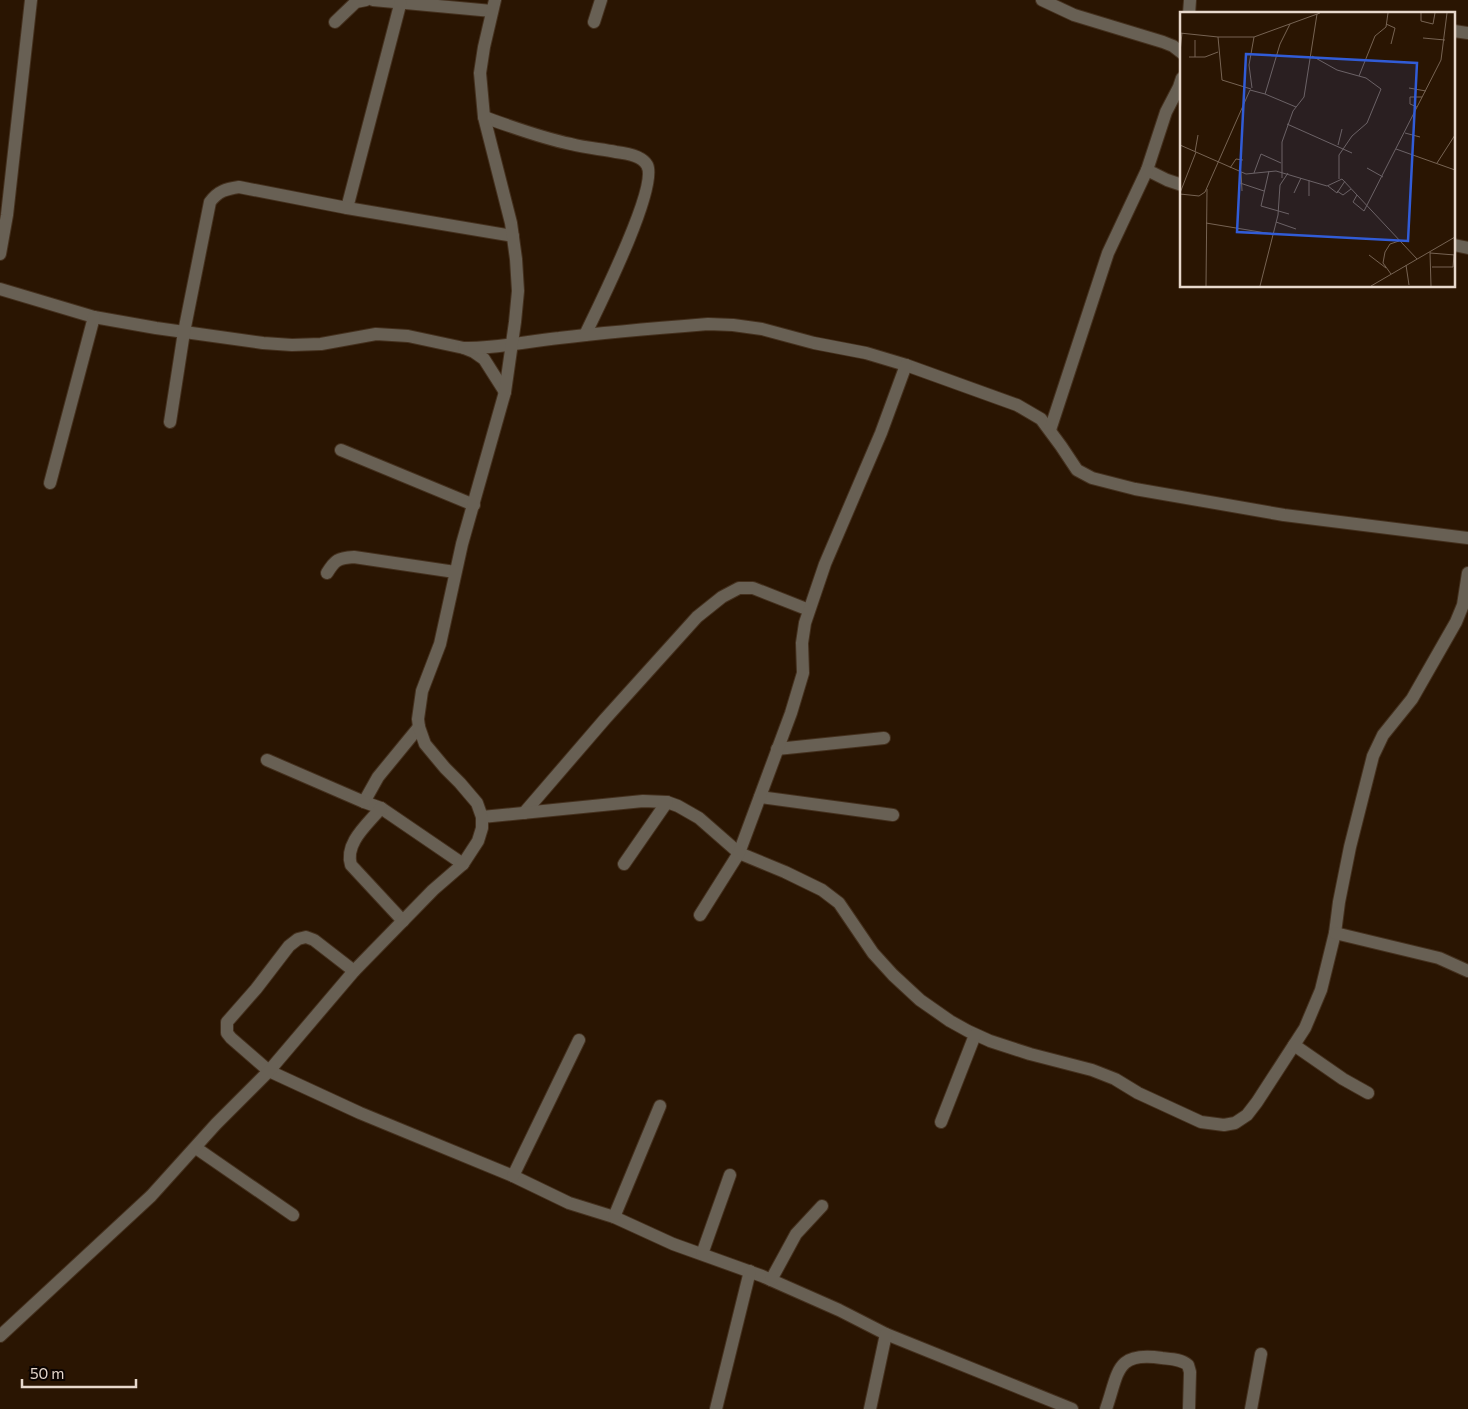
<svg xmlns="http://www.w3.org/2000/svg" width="1468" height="1409" viewBox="0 0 1468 1409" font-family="Commissioner,sans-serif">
<rect width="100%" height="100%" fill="#2a1502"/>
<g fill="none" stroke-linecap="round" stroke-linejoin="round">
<defs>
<g id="minor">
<path d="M373,0L492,11"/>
<path d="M1042,0L1074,15L1163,42L1173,46L1182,53"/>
<path d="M1189,14L1190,0"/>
<path d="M335,22L356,2L366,0"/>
<path d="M594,22L601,0"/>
<path d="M1454,31L1468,33"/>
<path d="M1182,78L1179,87L1166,112L1147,170L1167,180L1182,185"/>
<path d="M484,117C512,127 541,138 571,144C586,148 601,149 616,152C625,153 642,156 647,165C659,186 597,310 585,335"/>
<path d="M347,208L401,1"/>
<path d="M1454,245L1468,248"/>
<path d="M0,254L7,215L31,0"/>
<path d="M0,289L94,317L156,328L263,343L292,345L321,344L376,334L408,336L464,348L474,352L484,359L505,392"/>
<path d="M464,348C497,349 527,341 559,338C609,332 658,328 708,324L733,325L762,329L814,343L866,353L906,365L1017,405L1041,419L1061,446L1077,470L1092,478L1135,489L1284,515L1468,538"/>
<path d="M170,422L184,332L210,202C218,191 226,189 239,187L347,208L513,236"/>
<path d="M1050,430L1108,253L1147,170"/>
<path d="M341,450L474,505"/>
<path d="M50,483L94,317"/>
<path d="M327,573C335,560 338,558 354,557L455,572"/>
<path d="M419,727L378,777L364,802L381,808L463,864"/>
<path d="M777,749L884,738"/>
<path d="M267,760L364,802"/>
<path d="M760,797L893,815"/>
<path d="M381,808C368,824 344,843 351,865L403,921"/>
<path d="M524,813L605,719L697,617L722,597L739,588H753L809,610"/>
<path d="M482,817L643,801L667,802L678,806L699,818L739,853L785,872L822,890L839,903L873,953L893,975L920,1000L950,1021L968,1031L990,1041L1030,1054L1092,1070L1115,1079L1138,1093L1201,1122L1224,1125L1235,1123L1247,1115L1257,1102L1305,1028L1321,990L1335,933L1339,902L1350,847L1373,756L1383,735L1412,699L1456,622L1463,605L1468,573"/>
<path d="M624,864L667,802"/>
<path d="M700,915L739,853L791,713L803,673L802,643L805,623L825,564L881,433L906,365"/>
<path d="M1335,933L1439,958L1468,971"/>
<path d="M354,971L314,940L306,937L298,939L289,946L256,989L227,1022V1033L231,1038L269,1071L360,1113L513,1176L569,1203L614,1217L673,1244L762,1276L839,1310L886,1334L1072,1409"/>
<path d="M1294,1045L1343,1079L1368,1093"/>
<path d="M941,1122L975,1035"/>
<path d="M196,1148L293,1215"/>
<path d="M513,1176L579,1040"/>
<path d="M614,1217L660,1106"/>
<path d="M702,1254L730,1175"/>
<path d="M771,1280L796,1234L822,1206"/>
<path d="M0,1336L151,1196L216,1124L269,1071L354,971L433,890L463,864L478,841L482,828V817L477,803L460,783L445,768L425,744L419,727L418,719L422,691L440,644L462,544L505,392L515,322L518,291L516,259L511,223L484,117L480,73L484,47L495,0"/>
<path d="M716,1409L750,1271"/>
<path d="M870,1409L886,1334"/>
<path d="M1106,1409C1119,1372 1115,1351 1162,1358C1171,1359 1181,1359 1188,1365L1190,1372L1189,1409"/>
<path d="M1251,1409L1261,1354"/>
</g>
</defs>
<use href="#minor" stroke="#44301e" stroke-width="14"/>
<use href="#minor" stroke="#686054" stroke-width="12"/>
</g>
<g transform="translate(1180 12)">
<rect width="275" height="275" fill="#2a1502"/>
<path fill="none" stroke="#766353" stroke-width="1" d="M241,1V9L253,12L255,1M206,12L215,16L211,32M0,21L38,25H74L140,1M38,25L42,68L71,77M243,26L265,28M15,28V45M0,40L2,21M132,44L157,58L186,66L201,77L187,111L172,124L159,143V167M9,45H25L38,40M179,64L195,24L206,15L208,1M72,76L69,53L74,25M229,76L246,79M85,82L116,95M237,95L230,92V85H242M107,112L172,141M225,121L240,125M0,133L66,162L96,159L147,174L162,167L237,247M158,133L162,117M216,137L275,158M15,140L18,123M257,151L275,123M50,156L56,147L63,148M187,156L203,165M89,159L81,194L109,202M61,160L62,179M74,161L81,142L101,151M102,166V130L113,99L124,85L137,2M60,171L84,179M148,174L157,181L165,169M157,179L163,183L171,177M0,181L16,140M114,181L121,166M0,182L19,184L25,180L70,78L85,82L86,79L100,32L110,12M177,183L173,190L184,199L261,48L267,1M129,184V168M96,210L116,217M26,211L92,222M250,240L251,274M250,241L275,243M189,243L206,256M226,253L229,273M252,255H273L274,243M211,262L203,251L205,240L210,232L219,229M26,274L27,177M80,274L98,203L100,173L108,161M191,274L275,225"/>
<path fill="#315cd7" fill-opacity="0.15" stroke="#315cd7" stroke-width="2.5" d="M66,42L237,51L228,229L57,220Z"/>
<rect width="275" height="275" fill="none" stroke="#e7d8cc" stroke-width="2.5"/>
</g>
<path d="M22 1379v8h114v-8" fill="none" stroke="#e7d8cc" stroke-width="2.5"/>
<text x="30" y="1379" font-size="15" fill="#e7d8cc" stroke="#0c0401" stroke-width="4" paint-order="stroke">50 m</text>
</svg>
